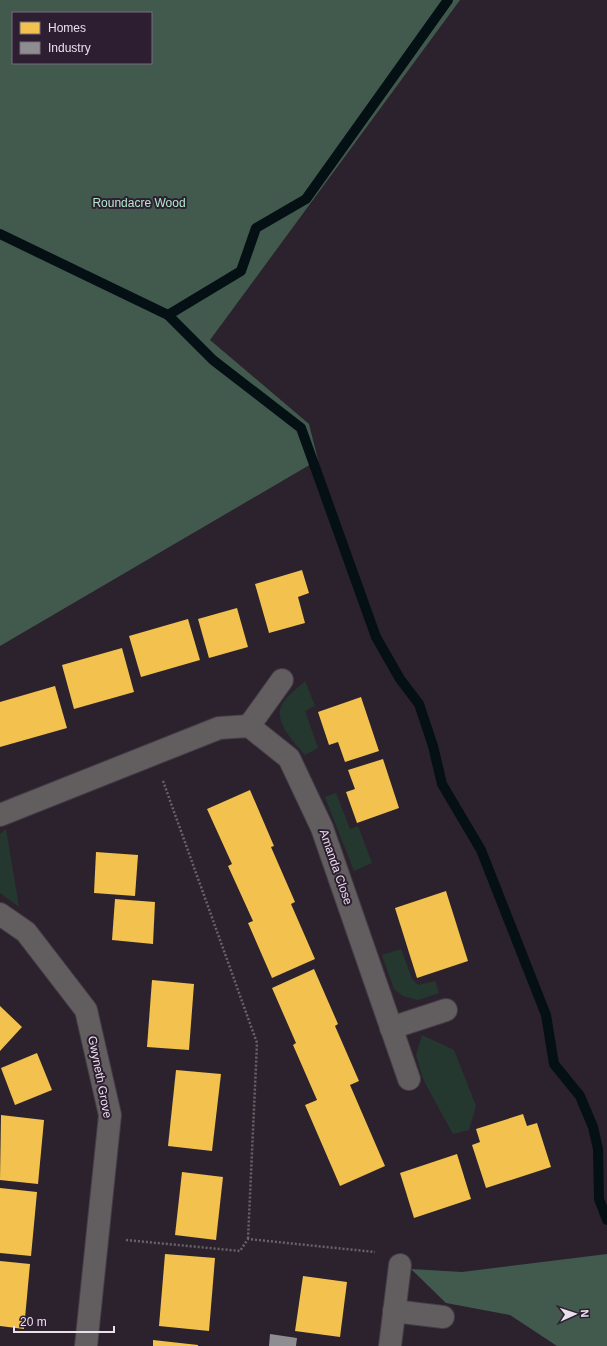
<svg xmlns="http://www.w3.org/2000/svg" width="607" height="1346" viewBox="0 0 607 1346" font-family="Arial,sans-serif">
<rect width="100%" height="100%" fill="#2b222d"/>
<g fill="#25382f">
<path d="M305,681L315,706L305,711L318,748L305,755C295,743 271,720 283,703C288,695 298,688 305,681Z"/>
<path d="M336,793L350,829L358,826L372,863L354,871L325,797Z"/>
<path d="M6,829L19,907L0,893V834Z"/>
<path d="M401,949L412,979L418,985L435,981L439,993L418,1000L403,996L394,989L382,955Z"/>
<path d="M422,1035L454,1050L476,1106L469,1130L453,1134L424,1081L416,1055Z"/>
</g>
<g fill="#415a4d" fill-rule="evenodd">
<path d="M0,0H460L210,340L309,424L318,460L0,646ZM13,13H151V63H13Z"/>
<path d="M607,1254V1346H557L510,1315L446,1303L411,1269L462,1272Z"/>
</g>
<g fill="#f2c14e">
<path d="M302,570L309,593L298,597L305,623L269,633L255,584Z"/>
<path d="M237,608L248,647L209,658L198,619Z"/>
<path d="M188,619L200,660L141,677L129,636Z"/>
<path d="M122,648L134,692L74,709L62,665Z"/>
<path d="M55,686L67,728L0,747V702Z"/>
<path d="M361,697L379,751L345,762L338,742L329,745L318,712Z"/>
<path d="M383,759L399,808L357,823L346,792L355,789L348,770Z"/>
<path d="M250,790L274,846L271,847L295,902L291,904L315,959L272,978L248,923L253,921L228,866L232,864L207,809Z"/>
<path d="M96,852L138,855L135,896L94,893Z"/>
<path d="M446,891L468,961L417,978L395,908Z"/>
<path d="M115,899L155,902L153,944L112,940Z"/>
<path d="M314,969L338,1024L335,1026L359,1081L350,1085L385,1166L340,1186L305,1105L317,1100L293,1045L296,1043L272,988Z"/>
<path d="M152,980L194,984L189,1050L147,1047Z"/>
<path d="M0,1006L22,1027L0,1051Z"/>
<path d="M37,1053L52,1090L15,1105L1,1068Z"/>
<path d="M176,1070L221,1074L212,1151L168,1146Z"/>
<path d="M523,1114L527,1126L537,1123L551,1167L486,1188L472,1145L480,1142L476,1129Z"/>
<path d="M1,1115L44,1120L38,1184L0,1180Z"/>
<path d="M457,1154L471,1199L414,1218L400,1173Z"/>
<path d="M182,1172L223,1177L216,1240L175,1235Z"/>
<path d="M0,1188L37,1192L31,1256L0,1253Z"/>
<path d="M165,1254L215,1258L209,1331L159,1326Z"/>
<path d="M0,1261L30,1264L24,1329L0,1326Z"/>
<path d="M303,1276L347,1282L340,1337L295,1331Z"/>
<path d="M153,1340L198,1345V1346H153Z"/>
</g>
<path fill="#8d8d92" d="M270,1334L297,1338L296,1346H269Z"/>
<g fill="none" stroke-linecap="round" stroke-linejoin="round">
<g stroke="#041014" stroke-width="10">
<path d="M0,234L168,315L213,360L301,428L376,637L400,679L419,704L433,746L442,784L481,850L546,1015L554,1064L580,1096L593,1127L598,1149L599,1199L607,1220"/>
<path d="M168,315L241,271L256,228L306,199L448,0"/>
</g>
<defs>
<g id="minor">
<path d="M249,726L282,680"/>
<path d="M0,815L219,728L249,726L289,758L322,828L409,1079"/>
<path d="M0,914L26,932L86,1010L110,1115L86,1346"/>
<path d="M391,1028L446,1010"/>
<path d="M394,1311L443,1317"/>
<path d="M390,1346L400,1265"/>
</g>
</defs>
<use href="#minor" stroke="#453d47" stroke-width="24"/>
<g stroke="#676366" stroke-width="2.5" stroke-dasharray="2 2" stroke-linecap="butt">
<path d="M163,781L257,1043L248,1239"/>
<path d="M126,1240L240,1251L248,1239L375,1252"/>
</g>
<use href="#minor" stroke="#625d5f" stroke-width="22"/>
</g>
<g text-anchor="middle" stroke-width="4" stroke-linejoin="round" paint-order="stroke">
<g font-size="12" fill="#b1ebca" stroke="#2e1e31">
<text x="139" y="207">Roundacre Wood</text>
</g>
<g font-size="12" fill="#eae0ec" stroke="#2e1e31">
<text transform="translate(336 867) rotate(71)" y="4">Amanda Close</text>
<text transform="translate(100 1077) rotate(79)" y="4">Gwyneth Grove</text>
</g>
</g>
<rect x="12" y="12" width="140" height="52" fill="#2e1e31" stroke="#796c7c"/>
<rect x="20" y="22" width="20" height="12" fill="#f2c14e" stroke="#796c7c"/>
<text x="48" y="32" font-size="12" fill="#eae0ec">Homes</text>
<rect x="20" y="42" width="20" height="12" fill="#8d8d92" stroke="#796c7c"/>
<text x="48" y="52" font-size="12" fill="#eae0ec">Industry</text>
<g transform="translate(575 1314) rotate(87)" stroke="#2e1e31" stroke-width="3" paint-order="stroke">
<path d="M0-3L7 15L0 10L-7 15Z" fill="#eae0ec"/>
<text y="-6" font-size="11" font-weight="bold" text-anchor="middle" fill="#eae0ec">N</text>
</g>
<path d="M14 1326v6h100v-6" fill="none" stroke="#eae0ec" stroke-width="2"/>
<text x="20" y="1326" font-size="12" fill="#eae0ec" stroke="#2e1e31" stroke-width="3" paint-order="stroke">20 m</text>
</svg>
